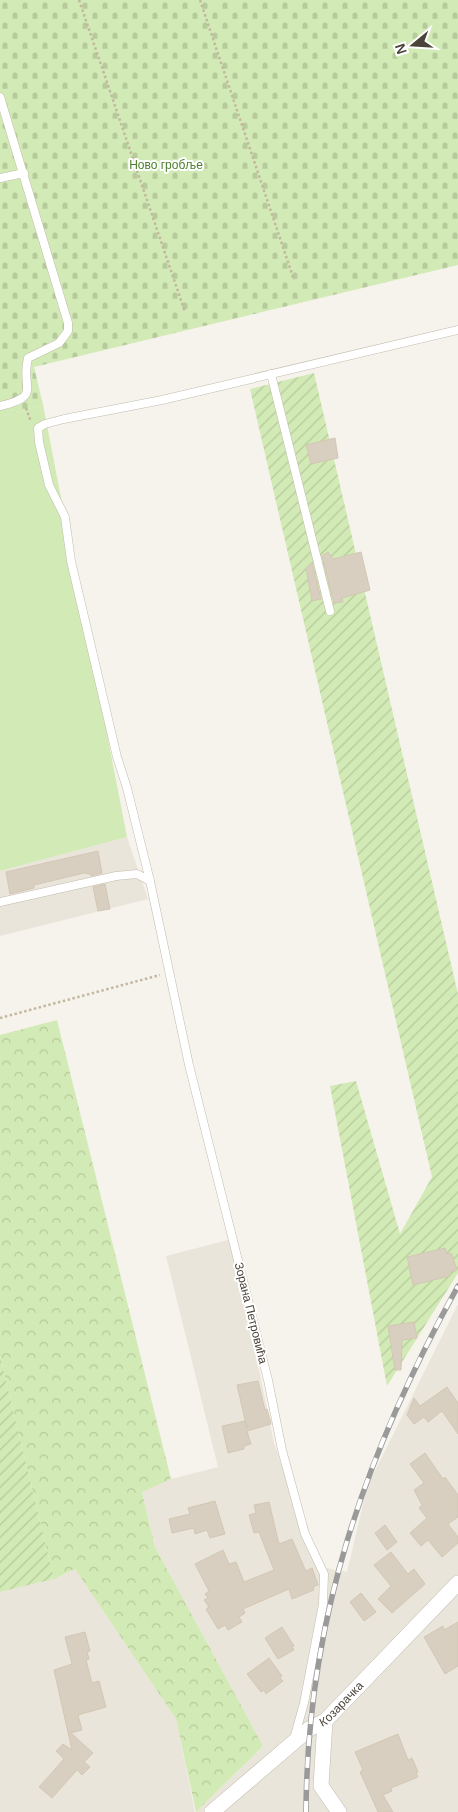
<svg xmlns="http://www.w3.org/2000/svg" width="458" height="1812" viewBox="0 0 458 1812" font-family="Arial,sans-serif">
<defs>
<pattern id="forest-crowns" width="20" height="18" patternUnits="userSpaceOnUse" patternTransform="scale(1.25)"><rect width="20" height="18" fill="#d2eab5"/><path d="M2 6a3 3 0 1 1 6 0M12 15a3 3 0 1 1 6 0" fill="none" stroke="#b6ca9c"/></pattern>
<pattern id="cemetery-stones" width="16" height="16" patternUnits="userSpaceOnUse" patternTransform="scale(1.25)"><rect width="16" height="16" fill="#d2eab5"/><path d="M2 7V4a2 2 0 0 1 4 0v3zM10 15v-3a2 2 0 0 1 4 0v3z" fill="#b6ca9c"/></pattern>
<pattern id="garden-furrows" width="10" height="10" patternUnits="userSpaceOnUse" patternTransform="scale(1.25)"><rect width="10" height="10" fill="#d2eab5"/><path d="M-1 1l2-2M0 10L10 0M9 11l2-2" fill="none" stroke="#b6ca9c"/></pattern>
</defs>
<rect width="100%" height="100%" fill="#f6f3ec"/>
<g fill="#eae5da">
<path d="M127,837L148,899L0,936V871Z"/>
<path d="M232,1239L274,1443L316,1566L347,1572L367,1487L458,1304V1812H196L263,1746L155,1547L142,1491L171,1479L218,1467L166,1256Z"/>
<path d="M75,1569L176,1719L195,1812H0V1592L54,1579Z"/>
</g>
<path fill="#d2eab5" d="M43,405L127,837L0,871V417Z"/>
<path fill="url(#forest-crowns)" d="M57,1020L171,1479L142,1492L155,1547L263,1746L196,1812L176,1719L75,1569L54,1579L0,1356V1035Z"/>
<path fill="url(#cemetery-stones)" d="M0,0H458V265L34,367L43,405L0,417Z"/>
<g fill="url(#garden-furrows)">
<path d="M314,373L458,994V1273L387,1386L330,1086L356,1081L400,1234L432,1177L250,389Z"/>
<path d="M0,1356L54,1579L0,1592Z"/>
</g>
<g fill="#d8cfc1" stroke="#d3c7b4">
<path d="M335,438L338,458L311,464L306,445Z"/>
<path d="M328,552L333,559L361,552L370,590L342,598L343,602L334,603L322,556Z"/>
<path d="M312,563L321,599L312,601L306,568Z"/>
<path d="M98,851L102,873L91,876L90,874L84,873L34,885V888L10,894L6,872Z"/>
<path d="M105,884L110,909L98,911L93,887Z"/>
<path d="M445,1248L447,1254L451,1253L457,1270L448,1273L450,1276L413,1285L407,1257Z"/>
<path d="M414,1322L417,1338L402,1340L401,1370H395L388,1326Z"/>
<path d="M258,1381L265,1410L267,1409L271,1424L247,1431L251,1444L244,1446V1449L228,1453L222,1426L245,1421L247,1428L237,1385Z"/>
<path d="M447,1387L458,1403V1434L442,1411L428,1422L424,1417L414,1424L407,1415L414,1398L420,1406Z"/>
<path d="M425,1453L443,1479L445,1477L458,1495V1517L448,1524L458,1537V1543L442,1557L428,1540L421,1546L410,1533L427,1518L419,1508L422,1505L414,1490L424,1483L410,1464Z"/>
<path d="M215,1501L225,1534L210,1538L207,1530L195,1534L194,1528L172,1533L169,1519L190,1514L188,1508Z"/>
<path d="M269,1502L279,1544L292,1539L304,1567L306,1571L312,1568L318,1585L313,1587L314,1590L292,1599L289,1589L243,1609L245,1613L239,1617L242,1622L228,1630L225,1625L218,1629L206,1609L209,1607L204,1600L208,1598L205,1594L209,1591L195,1564L223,1550L229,1564L236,1562L244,1582L274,1570L259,1532L254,1533L249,1515L256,1513L254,1505Z"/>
<path d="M385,1525L397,1542L387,1550L375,1533Z"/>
<path d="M391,1552L408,1574L414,1569L425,1584L392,1613L378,1599L391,1586L374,1565Z"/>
<path d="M361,1593L376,1612L364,1621L350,1602Z"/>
<path d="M458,1622V1666L445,1674L424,1637L443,1626L444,1630Z"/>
<path d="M282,1627L294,1646L292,1647L294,1650L278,1659L265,1638Z"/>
<path d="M85,1632L90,1651L87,1652L89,1659L86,1660L92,1683L99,1681L106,1707L78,1715L82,1730L71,1733L93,1753L84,1762L90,1767L82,1775L77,1770L52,1798L39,1787L64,1759L56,1751L63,1744L72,1750L54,1670L72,1664L65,1637Z"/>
<path d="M269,1658L282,1676L280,1678L283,1681L266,1694L264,1690L261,1692L247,1674Z"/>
<path d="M398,1734L408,1760L412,1758L418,1772L416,1773L418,1777L391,1788L392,1791L383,1795L393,1812H378L360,1772L363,1770L355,1752Z"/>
</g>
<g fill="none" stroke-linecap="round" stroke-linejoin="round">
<defs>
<g id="lane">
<path d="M0,97L68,323V331L59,343L28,358C20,388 43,396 0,406"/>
<path d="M0,178L24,173"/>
<path d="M271,374L330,611"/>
<path d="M0,902L116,876L137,874L150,881"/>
<path d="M294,1739L304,1703L323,1604L324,1574L305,1534L282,1450L268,1380L189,1065L150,881L127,788L117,757L71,561L65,517L49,485L39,442L38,428L45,424L64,419L162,400L458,330"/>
</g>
<g id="street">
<path d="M325,1721L321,1786L339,1812"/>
<path id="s1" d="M212,1812L309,1729L325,1721L458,1583"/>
</g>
</defs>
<use href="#lane" stroke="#c2bbae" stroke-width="9"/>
<use href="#street" stroke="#c2bbae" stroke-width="16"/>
<g stroke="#c4b79f" stroke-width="2.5" stroke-dasharray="2.5 2.5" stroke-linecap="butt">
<path d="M79,0L185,312"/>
<path d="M200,0L294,280"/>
<path d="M26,408L31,422"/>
<path d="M0,1018L160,975"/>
</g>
<use href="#lane" stroke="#fff" stroke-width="8"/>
<use href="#street" stroke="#fff" stroke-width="15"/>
<defs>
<path id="rail" d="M306,1812C307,1619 365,1454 458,1286"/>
</defs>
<use href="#rail" stroke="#9a9a9a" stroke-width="5.5"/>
<use href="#rail" stroke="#fff" stroke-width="4" stroke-dasharray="11" stroke-linecap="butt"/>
</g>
<g text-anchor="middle" stroke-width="4" stroke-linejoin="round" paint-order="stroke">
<g font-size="12" fill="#4a7f2a" stroke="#fff">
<text x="166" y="169">Ново гробље</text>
</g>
<g font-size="12" fill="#4b4439" stroke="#fff">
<text transform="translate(251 1313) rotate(76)" y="4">Зорана Петровића</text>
<text dy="4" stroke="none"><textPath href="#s1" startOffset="169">Козарачка</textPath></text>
</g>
</g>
<g transform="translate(413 45) rotate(252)" stroke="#ffffff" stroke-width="4" paint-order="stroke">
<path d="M0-4L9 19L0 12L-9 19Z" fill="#4b4439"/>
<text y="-8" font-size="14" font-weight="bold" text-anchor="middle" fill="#4b4439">N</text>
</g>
</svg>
